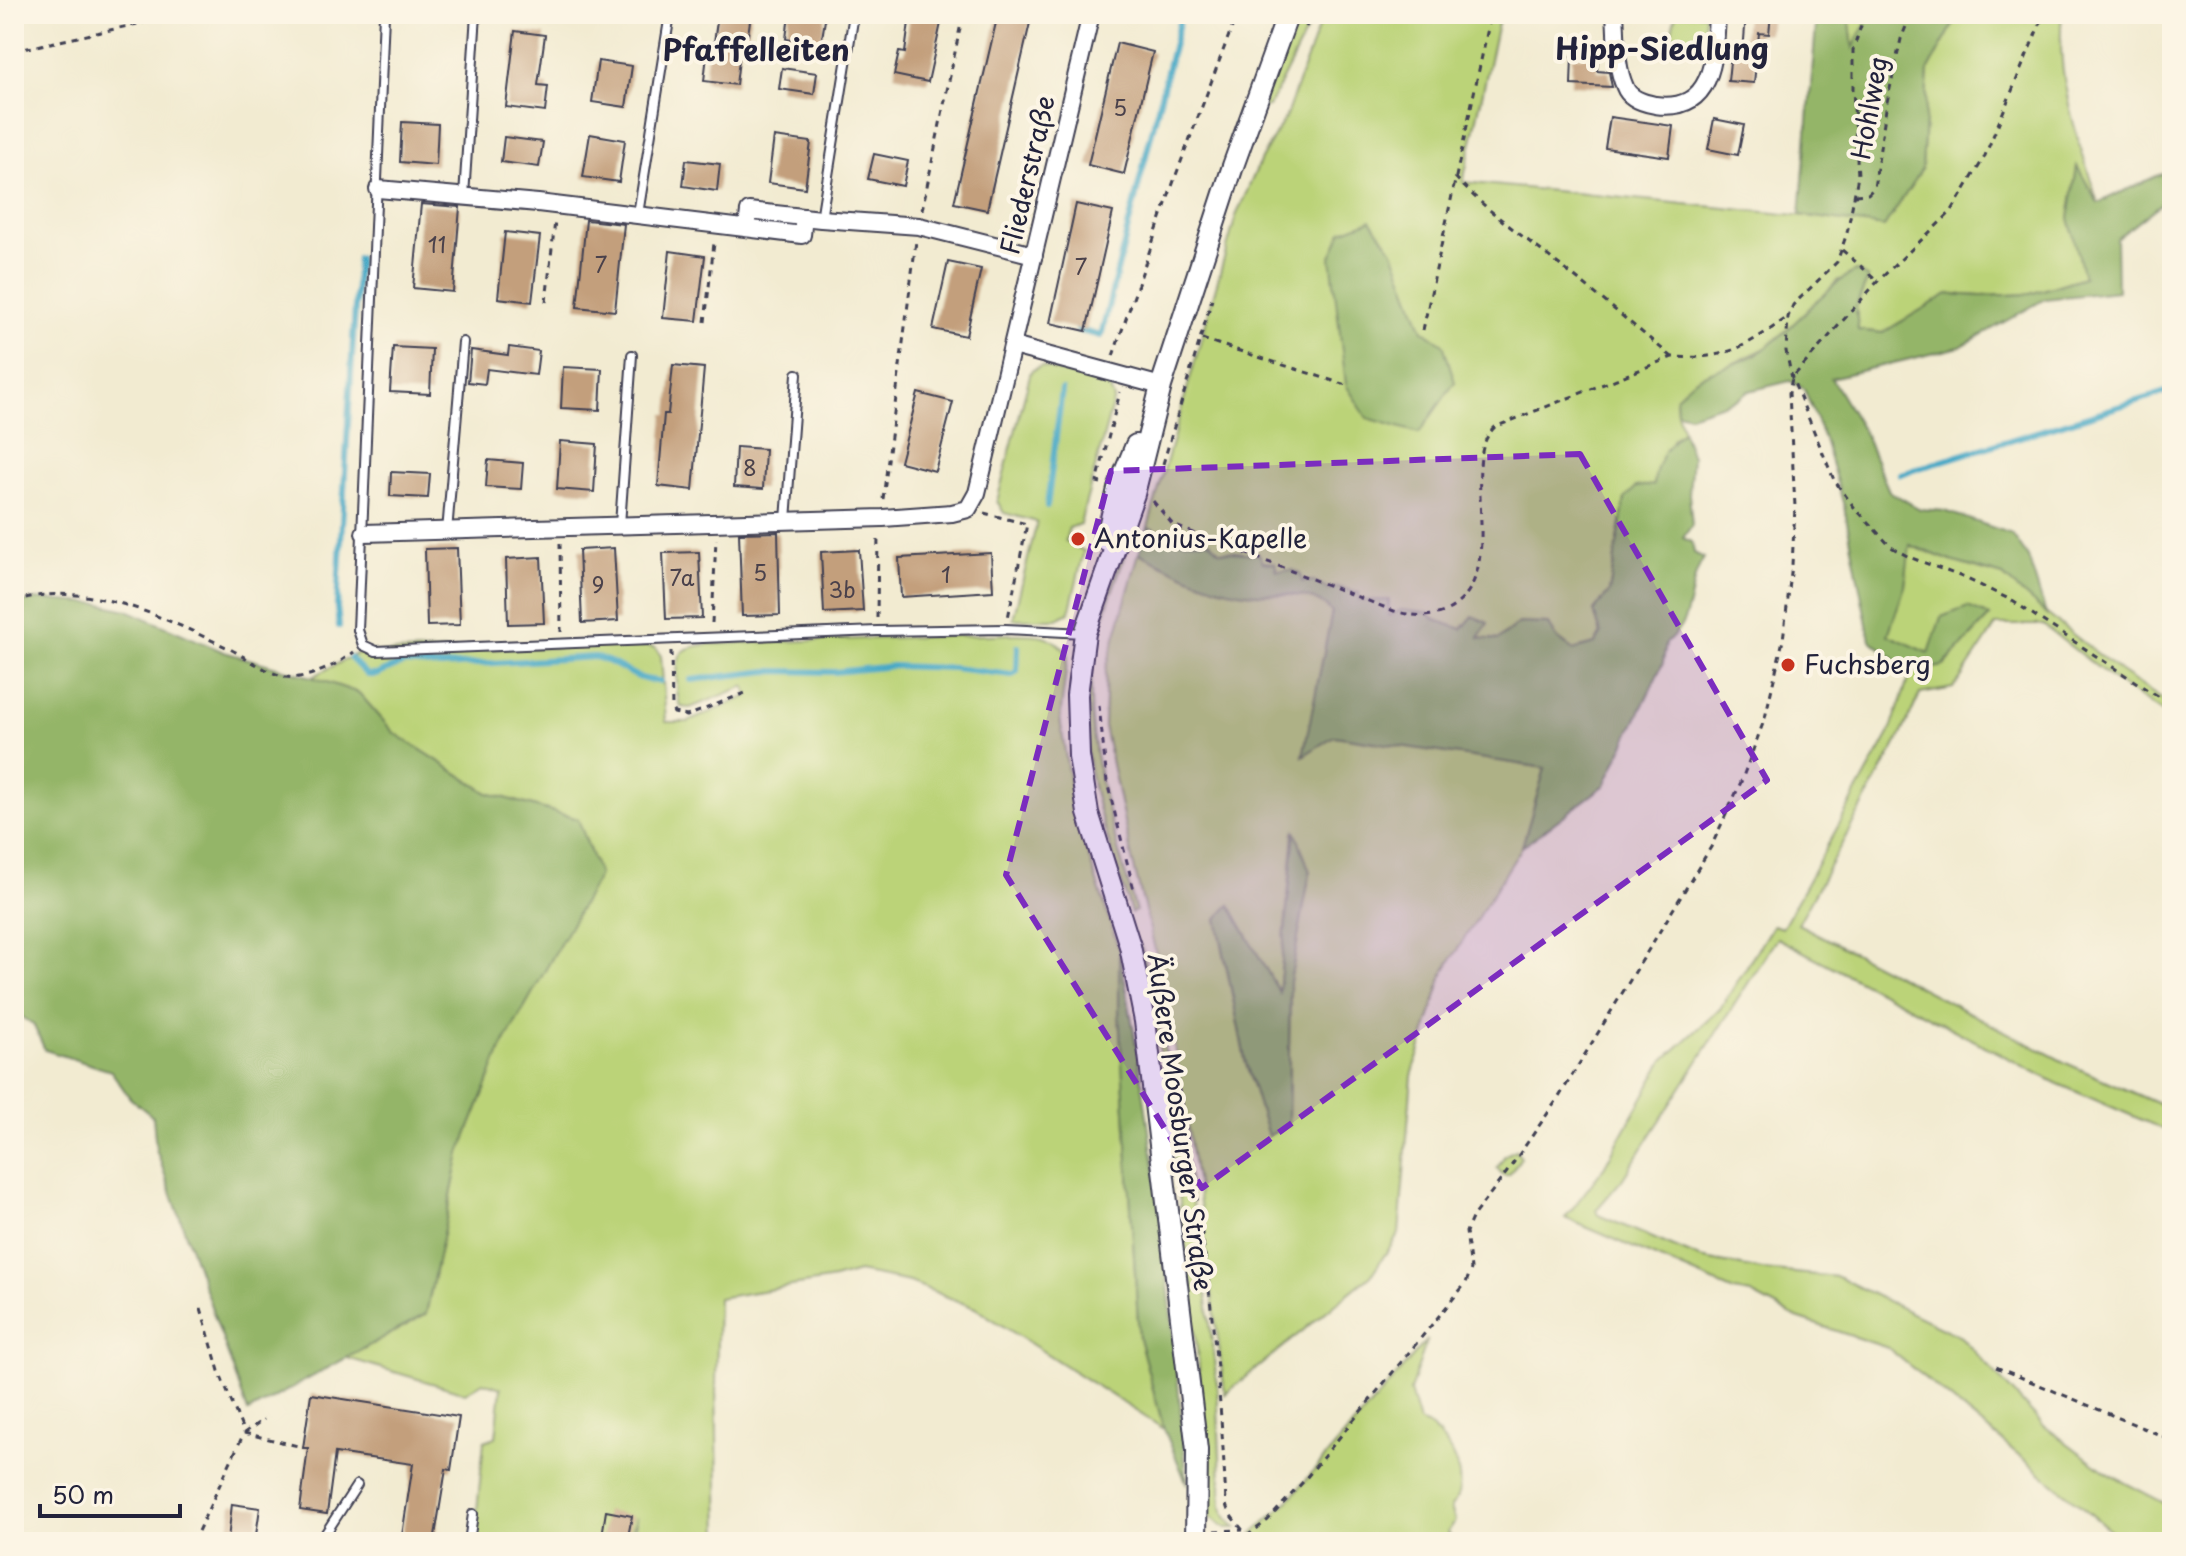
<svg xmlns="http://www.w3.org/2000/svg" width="2186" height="1556" viewBox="0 0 2186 1556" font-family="'Playpen Sans',sans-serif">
<rect width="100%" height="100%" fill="#fcf5e5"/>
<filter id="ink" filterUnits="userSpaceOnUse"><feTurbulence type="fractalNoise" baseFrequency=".0125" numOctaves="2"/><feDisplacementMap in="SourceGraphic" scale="16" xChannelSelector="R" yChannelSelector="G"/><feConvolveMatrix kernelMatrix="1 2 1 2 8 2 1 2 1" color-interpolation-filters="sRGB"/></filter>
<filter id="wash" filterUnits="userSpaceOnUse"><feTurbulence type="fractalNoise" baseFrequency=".006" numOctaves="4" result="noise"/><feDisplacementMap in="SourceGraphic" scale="32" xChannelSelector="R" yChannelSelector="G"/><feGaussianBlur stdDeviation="1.8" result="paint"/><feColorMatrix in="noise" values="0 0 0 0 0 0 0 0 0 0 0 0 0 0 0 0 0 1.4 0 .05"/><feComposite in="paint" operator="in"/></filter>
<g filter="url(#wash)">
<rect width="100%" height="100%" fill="#f2ebd1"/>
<g fill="#bbd378" stroke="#6e7a5a" stroke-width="2" fill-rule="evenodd">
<path d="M1295,14H1315L1269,106L1255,113Z"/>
<path d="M1323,14H1500L1463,182L1846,220L1884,227L1922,169L1928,71L1959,14H2062C2055,79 2079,142 2098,203L2172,169L2112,229L2084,277L2030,294L1981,296L1948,294L1882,333L1858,330L1856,307L1868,278L1838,280L1816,304L1766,348L1730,365L1676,397L1677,412L1683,432L1673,438L1654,485L1625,499L1609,593L1594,611L1601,634L1595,644L1573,650L1556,637L1507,632L1499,640L1478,638L1435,620L1388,616L1389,600L1359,601L1313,582H1302L1238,552L1219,551L1191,539L1176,540L1148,527L1236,216L1261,159L1286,116Z"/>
<path d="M1676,14H1705L1704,43L1671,35Z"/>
<path d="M1849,14H1870L1853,50Z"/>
<path d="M1041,366L1108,385L1114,398L1080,524L1069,528L1065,541L1084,551L1069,613L1057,619H1013L1037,522L1004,513L997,501L1031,371Z"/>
<path d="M1141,502L1139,518C1122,566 1101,614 1093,664C1082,739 1115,839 1136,911L1131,913C1115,857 1090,799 1086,740C1081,656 1113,580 1141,502Z"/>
<path d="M1909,545L1951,561L2003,576L2047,614L2121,672L2172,706V719L2115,681L2043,625H1996L1954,688L1920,694L1900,737L1798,924L2066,1063L2172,1110V1133L2056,1083L1777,938L1622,1180L1596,1210L1598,1215L1700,1258L1762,1270L1838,1277L1961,1337L2043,1425L2110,1475L2172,1507V1542H2125L1888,1348L1797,1318L1751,1294L1734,1291L1565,1218L1603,1169L1664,1060L1720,1009L1773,925L1782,928L1890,732L1911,672L1944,666L1989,617L1968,607L1929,653L1887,635L1905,586Z"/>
<path d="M1139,553C1175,570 1209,588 1250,593C1278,597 1311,587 1332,612L1304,755L1334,735L1546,768L1522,847L1444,971L1412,1076L1399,1234L1371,1275L1225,1394L1201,1209L1165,989L1131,855L1104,726L1106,669ZM1294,832L1310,872L1290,982L1288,1125L1246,1064L1217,919L1230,905L1279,994Z"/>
<path d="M1013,634C1039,634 1051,633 1068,654L1060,718L1074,812L1119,949V1014L1139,1338L1164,1429L975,1308L910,1282L858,1272L834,1279L718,1298L716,1383L719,1542H635L636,1517L629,1542H474L484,1441L496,1437L501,1388L483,1382L465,1393L347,1358L426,1314L460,1153L502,1047L578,819L488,793L393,732L359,693L312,677L358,653L643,645L655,648L661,656L666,722H688L748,696L745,686L690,708L681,707C677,698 677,690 677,681C677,650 681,648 710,644Z"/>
<path d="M1138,943L1142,949L1177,1104L1204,1274L1217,1384L1222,1507L1226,1517L1236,1528H1227L1208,1516L1199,1367L1166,1082Z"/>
<path d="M1516,1150L1521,1157L1509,1175H1503L1497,1168L1505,1155Z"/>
<path d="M1427,1340L1410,1391L1419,1422C1446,1430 1474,1482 1451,1507L1455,1521L1448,1532L1453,1542H1258L1252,1534L1287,1502Z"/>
</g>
<g fill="#94b568" stroke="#5b6c52" stroke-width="2">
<path d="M1817,14H1849L1853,48L1870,14H1959L1928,71L1922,169L1884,227L1800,215Z"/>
<path d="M2077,166L2098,203L2172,169V195L2116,239L2117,291L2045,299L1960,347L1831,378L1864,433L1889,491L1920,509L1945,511L2012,534L2028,557L2046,614L2003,576L1951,561L1910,545L1905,586L1888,635L1929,653L1941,617L1968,607L1990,616L1943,666L1911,672L1870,640L1844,506L1824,439L1804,389L1790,381L1749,391L1738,399L1690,415L1677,412L1676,397C1682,392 1688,384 1694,380C1715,367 1746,364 1767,347C1797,325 1824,287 1856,271L1868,278L1856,307L1858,330L1882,333L1948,294L1981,296L2030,294L2084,277L2069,218Z"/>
<path d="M1371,220L1393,251L1423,330L1443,344L1455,382L1419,433L1367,418L1346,385L1331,257L1342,231Z"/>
<path d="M1683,432L1692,457L1689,494L1692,525L1683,538L1692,542L1694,553L1704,558C1685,587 1697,619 1666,643L1663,663L1605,785L1522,847L1545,768L1334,736L1303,756L1332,612C1313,590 1282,595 1256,594C1214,592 1176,571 1139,553L1148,527L1176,540L1210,541L1219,551L1259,554L1263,562L1275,563L1277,571L1292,570L1300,573L1302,582L1313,581L1329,590L1338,587L1359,593V601L1389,600V616L1401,610L1428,613L1435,620L1462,629L1473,616L1488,623L1479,638L1498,640L1519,623L1549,624L1556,637L1573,650L1595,644L1601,634L1594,611L1609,592L1625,499L1636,487L1654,485C1655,465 1666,443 1683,432Z"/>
<path d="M36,599L101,604L127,610L224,652L312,677L359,693L393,732L488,793L578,819L599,875L502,1047L460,1153L426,1314L248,1412L156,1149L153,1117L130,1098L111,1071L45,1050L33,1024L14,1012V605Z"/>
<path d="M1295,830L1310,872L1290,982L1288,1125L1268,1136L1246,1064L1217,918L1230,905L1279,992Z"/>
<path d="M1119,949C1153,1125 1172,1305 1187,1484L1164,1429L1139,1338L1119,1014Z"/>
</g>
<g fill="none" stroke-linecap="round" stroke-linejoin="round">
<g stroke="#46a9c6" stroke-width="6">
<path d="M1078,330L1101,336L1179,23"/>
<path d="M1900,474L2172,390"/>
<path d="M1047,506L1062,390"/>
<path d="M339,626L337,607L358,258"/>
<path d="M350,658L367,675H376L404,663L441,666L595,657C624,664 629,680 660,681"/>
<path d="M691,680L768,671L834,672L893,666L953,668L1012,675L1017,671L1018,647"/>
</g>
</g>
<g id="blocks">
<g fill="#c39f7c">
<path d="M718,14H751L748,35L742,34L736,85L704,81L707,55L712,56Z"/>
<path d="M789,14H826L821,44L786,39Z"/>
<path d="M910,14H943L928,82L894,75L899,52L905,53Z"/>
<path d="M998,14H1032L987,210L954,203Z"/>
<path d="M1746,14H1771L1769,34L1759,33L1754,83L1728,81L1731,52L1743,53Z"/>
<path d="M515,31L545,35L538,85L548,86L545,112L506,107Z"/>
<path d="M1117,43L1153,52L1124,174L1088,165Z"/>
<path d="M1572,56L1598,57L1597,71L1609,72L1612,87L1571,85Z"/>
<path d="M598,61L632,66L626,107L592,102Z"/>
<path d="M782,68L817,73L814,94L779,89Z"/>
<path d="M1610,117L1673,126L1669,157L1605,148Z"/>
<path d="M1714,119L1744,125L1738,155L1708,149Z"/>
<path d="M402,122L438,124L436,165L400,162Z"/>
<path d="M590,134L625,140L619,182L583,177Z"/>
<path d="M504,137L543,142L539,167L501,162Z"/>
<path d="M774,137L811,142L805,188L768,183Z"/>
<path d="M874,154L908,161L903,186L868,179Z"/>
<path d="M686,160L720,164L717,191L683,186Z"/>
<path d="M421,204L460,207L453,292L413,288Z"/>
<path d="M1076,204L1113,212L1086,331L1050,323Z"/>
<path d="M586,220L624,224L615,311L577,307Z"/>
<path d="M505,232L540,236L532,302L498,298Z"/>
<path d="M670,251L705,256L697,321L663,318Z"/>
<path d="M948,262L981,269L966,336L933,329Z"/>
<path d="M393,347L432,349L430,394L390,392Z"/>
<path d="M509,347L539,351L536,375L487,369L485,384L468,382L471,350L508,355Z"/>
<path d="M673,365L704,368L693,490L658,486L664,414H668Z"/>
<path d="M563,367L602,369L600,410L561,408Z"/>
<path d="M918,393L953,402L935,471L900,462Z"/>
<path d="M560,441L597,444L594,492L557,489Z"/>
<path d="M736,447L765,449L763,489L734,487Z"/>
<path d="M488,460L523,463L521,489L486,487Z"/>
<path d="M391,472L430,474L428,498L390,496Z"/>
<path d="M778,532L780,615L742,616L739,533Z"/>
<path d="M457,548L460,625L427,626L425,549Z"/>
<path d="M614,548L618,621L582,623L579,550Z"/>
<path d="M859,550L863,611L824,613L821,552Z"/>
<path d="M699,552L702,618L666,619L663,553Z"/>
<path d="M991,553L993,591L901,597L899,558Z"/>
<path d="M541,557L544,623L508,624L506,559Z"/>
<path d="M311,1394L459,1417L451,1470L446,1469L434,1542H401L413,1464L335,1453L327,1514L300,1510L308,1448H303Z"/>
<path d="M232,1504L260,1508L255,1542L228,1540Z"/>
<path d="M606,1511L632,1516L627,1542H601Z"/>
</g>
</g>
</g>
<g filter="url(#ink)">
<use href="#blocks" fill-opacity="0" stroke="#414052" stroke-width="2"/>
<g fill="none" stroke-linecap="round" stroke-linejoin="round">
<defs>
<g id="service">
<path d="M384,14L358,630L363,645L376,651L877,631L1005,629L1084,633"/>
<path d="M464,196L476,14"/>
<path d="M638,214L670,14"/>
<path d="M821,219L854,14"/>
<path d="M786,520L797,374"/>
<path d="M620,525L632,355"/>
<path d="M447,532L463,342"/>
<path d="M320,1542L357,1485"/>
<path d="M469,1542L473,1514"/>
</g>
<g id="minor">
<path d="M1615,14C1617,38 1615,65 1625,87C1629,98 1644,103 1655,105C1714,113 1715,57 1717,14"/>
<path d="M378,189L538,203L802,235L804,217"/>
<path d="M747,228L749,211L821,219L919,226L1034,255"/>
<path d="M1013,346L1161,386"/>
<path d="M364,533L883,518L952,513L968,509L977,493L1091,14"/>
</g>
<g id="tertiary">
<path d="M1106,540L1118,489L1136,445"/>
<path d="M1196,1542L1197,1450L1145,1021L1130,946L1088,813L1079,756L1077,695L1085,633L1134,494L1161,386L1233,166L1288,14"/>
</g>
</defs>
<use href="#service" stroke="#414052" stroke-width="12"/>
<use href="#minor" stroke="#414052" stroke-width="20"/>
<use href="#tertiary" stroke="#414052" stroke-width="24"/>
<g stroke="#414052" stroke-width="3" stroke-dasharray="6 6" stroke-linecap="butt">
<path d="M1865,14L1853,50V89L1858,176L1847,233L1837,262L1793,305L1788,317L1786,351L1792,378L1834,480L1854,507L1891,547L1909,557L1965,578L2011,600L2172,706"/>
<path d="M1306,27L1311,14"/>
<path d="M14,51L183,14"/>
<path d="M1455,177C1489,214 1533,243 1572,275C1606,302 1639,330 1672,357"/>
<path d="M1855,195L1868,194L1874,188L1887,102L1901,39L1911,14"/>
<path d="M922,210L963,14"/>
<path d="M1842,250L1878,281"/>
<path d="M546,302L555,221"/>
<path d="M705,322L714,243"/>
<path d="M1423,330L1491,14"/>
<path d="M1202,339L1346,385"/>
<path d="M1113,356L1176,175L1237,14"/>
<path d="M1163,464L1212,299"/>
<path d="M1101,483L1097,482L1120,392"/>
<path d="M883,499L916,241"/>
<path d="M1153,501L1173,525L1394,611C1417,617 1438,620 1458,603C1506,562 1458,460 1495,427L1672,357C1726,360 1745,347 1788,317"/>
<path d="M984,513L1027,524L1008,618"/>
<path d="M560,543L561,632"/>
<path d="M14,601C87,579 160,616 226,647C245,656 266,673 286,677C306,681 339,664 354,652"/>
<path d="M877,618L878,534"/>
<path d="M712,623L716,539"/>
<path d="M671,651L672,709L674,713L687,716L745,693"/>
<path d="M1099,705L1107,782L1134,890"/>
<path d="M1169,1041C1201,1194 1219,1349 1226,1504C1229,1520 1245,1527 1249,1542"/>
<path d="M201,1308L219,1371L244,1433"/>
<path d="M1996,1367L2172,1440"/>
<path d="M244,1433L298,1446"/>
<path d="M1215,1531L1243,1530"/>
<path d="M1247,1536L1268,1520L1302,1483L1466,1283L1471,1269L1466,1232L1473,1216L1507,1172L1559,1097L1711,847L1741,782L1765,718L1783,640L1792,565L1795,507L1789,393L1792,378L1878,281L1951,212L1984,158L2044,14"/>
<path d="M193,1542L244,1433L264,1419"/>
</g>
<use href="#service" stroke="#fff" stroke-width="8"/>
<use href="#minor" stroke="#fff" stroke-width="16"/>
<use href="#tertiary" stroke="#fff" stroke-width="20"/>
</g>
</g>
<path fill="#7b2cbf" fill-opacity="0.2" stroke="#7b2cbf" stroke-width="6" stroke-dasharray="16 10" stroke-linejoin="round" d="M1580,454L1767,780L1202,1188L1006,875L1111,471Z"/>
<g fill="#c8321e" stroke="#fcf5e5" stroke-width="3">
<circle cx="1078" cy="539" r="8"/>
<circle cx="1788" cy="665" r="8"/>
</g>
<g text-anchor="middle" stroke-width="8" stroke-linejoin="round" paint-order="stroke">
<g font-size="22" fill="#4a414b">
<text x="1120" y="116">5</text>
<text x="437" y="253">11</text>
<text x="601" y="273">7</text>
<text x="1081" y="275">7</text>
<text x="750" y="476">8</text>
<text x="760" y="581">5</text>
<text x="946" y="583">1</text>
<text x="682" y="586">7a</text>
<text x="598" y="593">9</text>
<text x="842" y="598">3b</text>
</g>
<g font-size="26" fill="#22223b" stroke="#fcf5e5">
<text transform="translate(1870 108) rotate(-80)" y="9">Hohlweg</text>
<text transform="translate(1028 175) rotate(-77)" y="9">Fliederstraße</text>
<text transform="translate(1180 1122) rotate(82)" y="9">Äußere Moosburger Straße</text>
</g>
<g font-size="26" fill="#22223b" stroke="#fcf5e5" text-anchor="start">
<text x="1094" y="548">Antonius-Kapelle</text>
<text x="1804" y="674">Fuchsberg</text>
</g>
<g font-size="30" font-weight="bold" fill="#22223b" stroke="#fcf5e5">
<text x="1662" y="60">Hipp-Siedlung</text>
<text x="756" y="61">Pfaffelleiten</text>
</g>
</g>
<rect width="2186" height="1556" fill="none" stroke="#fcf5e5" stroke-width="48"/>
<path d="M40 1504v12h140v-12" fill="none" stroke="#22223b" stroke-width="4"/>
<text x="52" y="1504" font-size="24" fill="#22223b" stroke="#fcf5e5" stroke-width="6" paint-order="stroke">50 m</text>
</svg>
